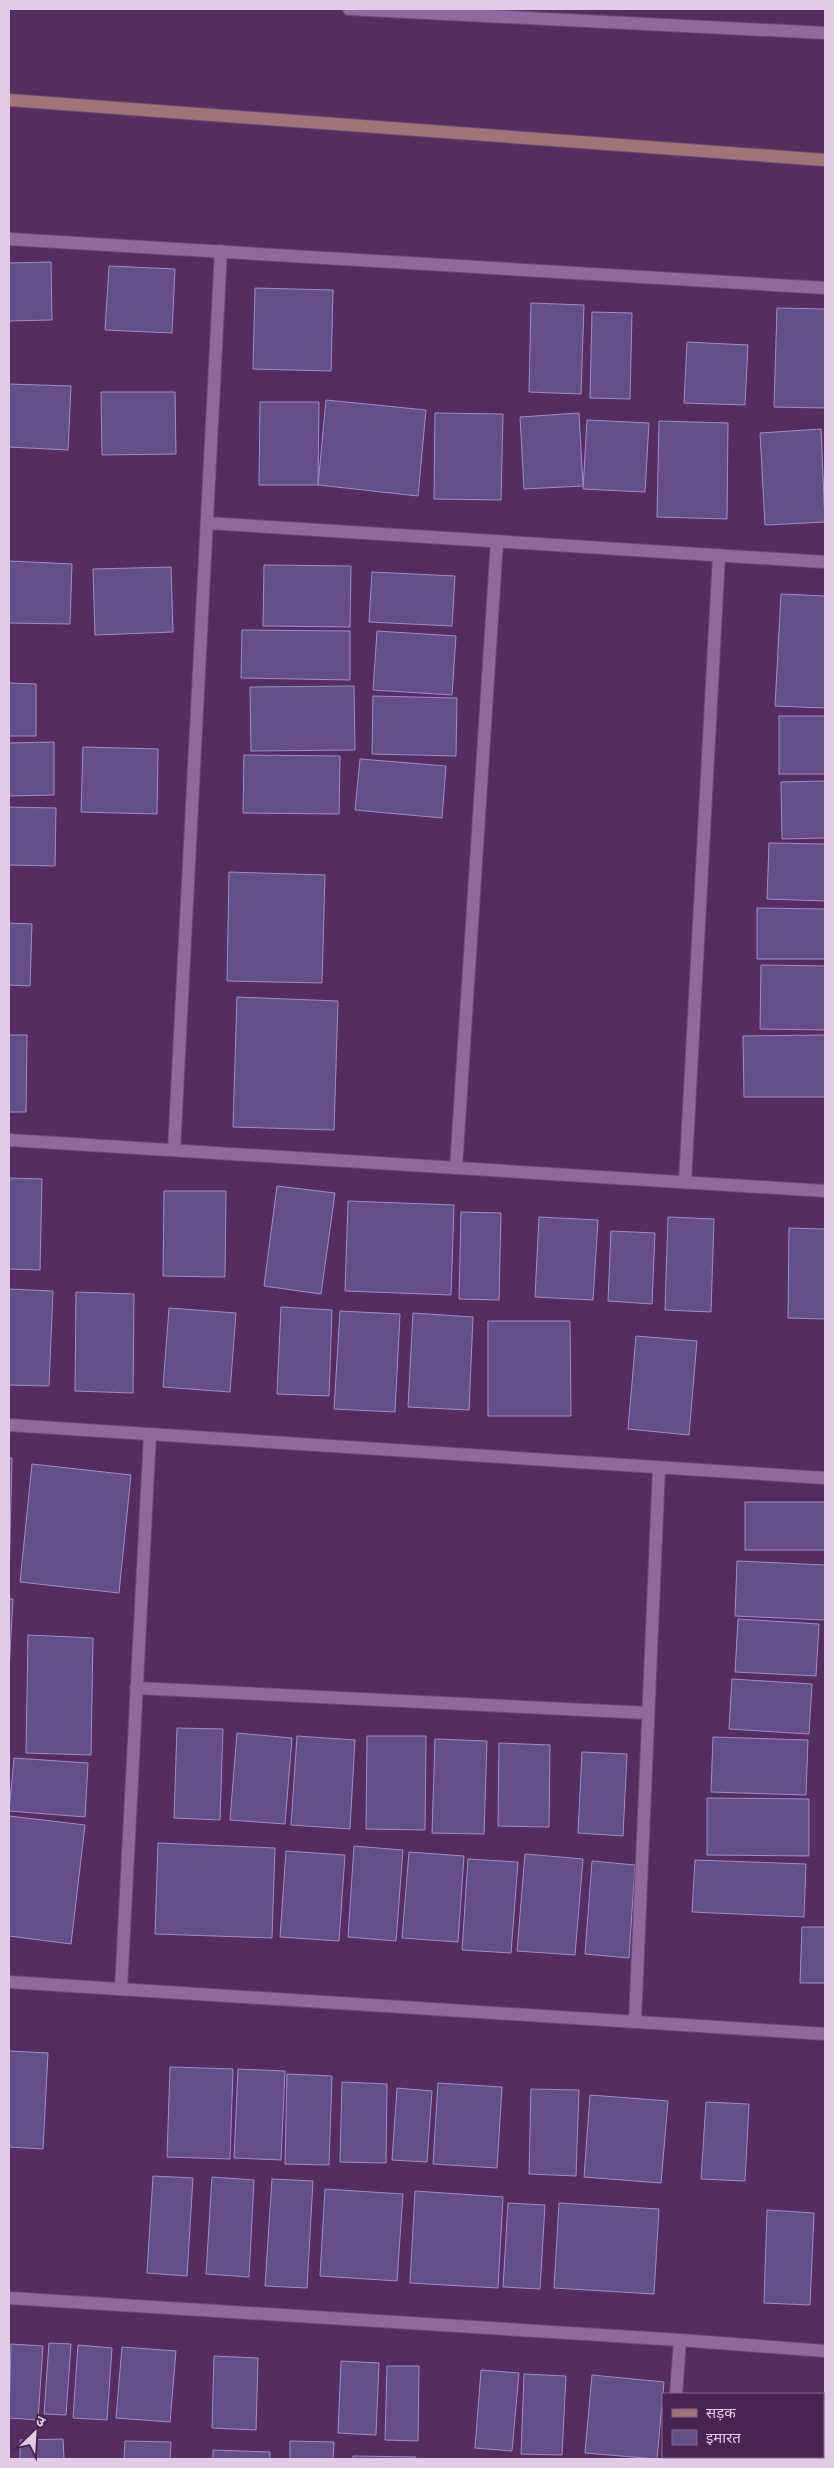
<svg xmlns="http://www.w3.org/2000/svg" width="834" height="2468" viewBox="0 0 834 2468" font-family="'Work Sans','Noto Sans Devanagari',sans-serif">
<rect width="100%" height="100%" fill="#552e5f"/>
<g fill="#634f88" stroke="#a08cca">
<path d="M51,262L52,320L9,321V263Z"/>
<path d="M109,266L175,269L172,333L105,330Z"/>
<path d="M255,288L333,290L331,371L253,369Z"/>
<path d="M531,303L584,305L581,394L529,392Z"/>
<path d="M777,308L825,309V408L774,407Z"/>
<path d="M592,312L632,313L630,399L590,398Z"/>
<path d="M687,342L748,345L745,405L684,403Z"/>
<path d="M9,384L71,386L68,450L9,447Z"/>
<path d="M101,392H175L176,454L102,455Z"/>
<path d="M326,400L426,410L418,496L318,485Z"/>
<path d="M260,402H319L318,485H259Z"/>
<path d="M435,413L503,414L501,500L434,499Z"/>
<path d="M579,413L583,486L524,489L520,417Z"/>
<path d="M587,420L649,423L645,492L583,489Z"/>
<path d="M659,421L728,423L727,519L657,517Z"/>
<path d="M821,429L825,522L765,525L760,433Z"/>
<path d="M9,561L72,564L70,624L9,623Z"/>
<path d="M264,565L351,566L350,627L263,626Z"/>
<path d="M171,567L173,632L95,635L93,569Z"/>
<path d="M372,572L455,576L452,626L369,622Z"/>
<path d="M781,594L825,596V708L775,706Z"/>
<path d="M242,630L350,631V680L241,678Z"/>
<path d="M377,631L456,636L452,695L373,690Z"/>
<path d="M9,683L36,684V736H9Z"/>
<path d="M354,686L355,750L251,751L250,687Z"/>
<path d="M373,696L457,698L456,756L372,754Z"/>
<rect x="779" y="716" width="46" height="58"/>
<path d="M54,742V795L9,796V743Z"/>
<path d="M83,747L158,749L157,814L81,812Z"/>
<path d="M244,755L340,756L339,814L243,813Z"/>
<path d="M360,759L446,766L442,818L355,810Z"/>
<path d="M825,781V838L782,839L781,782Z"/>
<path d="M9,807L56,808L55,866L9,865Z"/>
<path d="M769,843L825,844V901L767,899Z"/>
<path d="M229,872L325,875L322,983L227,981Z"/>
<path d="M757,908L825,909V959H757Z"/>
<path d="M9,923L32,924L30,986L9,985Z"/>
<path d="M761,965L825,966V1030L760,1029Z"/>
<path d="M237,997L338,1001L334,1130L233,1127Z"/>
<path d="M9,1035H27L26,1112H9Z"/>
<path d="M825,1035V1097H744L743,1036Z"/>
<path d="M9,1178L42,1179L40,1270L9,1269Z"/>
<path d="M277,1186L335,1193L321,1294L264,1286Z"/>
<path d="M164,1191H226L225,1277L163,1276Z"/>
<path d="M348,1201L454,1205L451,1295L345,1291Z"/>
<path d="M461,1212L501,1213L499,1300L459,1299Z"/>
<path d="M539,1217L598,1220L593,1300L535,1297Z"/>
<path d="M668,1217L714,1219L711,1312L665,1310Z"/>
<path d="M789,1228L825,1229V1319L788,1318Z"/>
<path d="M611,1231L655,1233L652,1304L608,1301Z"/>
<path d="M9,1289L53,1291L49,1386L9,1385Z"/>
<path d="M76,1292L134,1294L133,1393L75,1391Z"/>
<path d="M281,1307L332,1310L329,1396L277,1394Z"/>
<path d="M169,1308L236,1313L230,1392L163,1387Z"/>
<path d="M340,1311L400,1314L395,1412L334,1409Z"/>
<path d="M413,1313L473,1317L469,1410L408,1407Z"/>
<path d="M488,1321H570L571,1416H488Z"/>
<path d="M636,1336L697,1341L689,1435L628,1429Z"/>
<path d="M9,1458H12L9,1581Z"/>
<path d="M32,1464L131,1475L119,1593L20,1582Z"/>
<rect x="745" y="1502" width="80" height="48"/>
<path d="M737,1561L825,1565V1620L735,1616Z"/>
<path d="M9,1599H13L9,1670Z"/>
<path d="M738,1619L819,1624L816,1676L735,1672Z"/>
<path d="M28,1635L93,1638L91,1755L26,1753Z"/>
<path d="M732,1679L812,1684L809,1734L729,1729Z"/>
<path d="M177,1728L223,1729L220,1820L174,1818Z"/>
<path d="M237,1733L292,1738L285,1824L230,1820Z"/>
<path d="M297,1736L355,1740L350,1829L291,1825Z"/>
<path d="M367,1736H426L425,1830L366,1829Z"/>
<path d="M713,1737L808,1740L806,1795L711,1792Z"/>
<path d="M435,1739L487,1741L484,1834L432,1833Z"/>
<path d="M499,1743L550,1745L549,1827L498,1826Z"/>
<path d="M582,1752L627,1754L623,1836L578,1833Z"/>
<path d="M14,1758L88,1763L85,1817L9,1811Z"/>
<path d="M707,1798L809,1799V1856L707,1855Z"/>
<path d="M9,1816L85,1825L71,1944L9,1936Z"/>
<path d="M158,1843L275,1848L272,1938L155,1934Z"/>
<path d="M354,1846L403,1850L396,1941L348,1937Z"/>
<path d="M286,1851L345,1855L339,1941L280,1937Z"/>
<path d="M409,1852L464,1856L458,1942L402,1938Z"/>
<path d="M525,1854L583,1859L575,1955L517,1951Z"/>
<path d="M468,1859L518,1862L511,1953L462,1950Z"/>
<path d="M695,1860L806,1864L804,1917L692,1912Z"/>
<path d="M592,1861L635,1865L629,1958L585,1954Z"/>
<path d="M802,1927H825V1983H800Z"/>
<path d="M9,2051L48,2053L43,2149L9,2147Z"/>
<path d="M170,2067L233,2069L230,2159L167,2157Z"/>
<path d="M238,2069L285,2071L281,2160L234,2158Z"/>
<path d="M287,2074L332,2076L329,2165L285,2164Z"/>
<path d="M342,2082L387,2084L386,2163L340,2162Z"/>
<path d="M438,2083L502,2087L497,2168L433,2164Z"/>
<path d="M397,2088L432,2091L427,2162L392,2160Z"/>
<path d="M531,2089L579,2090L576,2176L529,2174Z"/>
<path d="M590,2095L668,2101L661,2183L584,2177Z"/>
<path d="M706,2102L749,2104L745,2181L701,2179Z"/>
<path d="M153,2176L193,2178L187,2276L147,2273Z"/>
<path d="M212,2177L254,2180L249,2277L206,2274Z"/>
<path d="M272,2179L313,2181L307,2288L265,2286Z"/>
<path d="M325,2189L403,2194L397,2281L320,2276Z"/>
<path d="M415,2191L503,2197L498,2288L410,2283Z"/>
<path d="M508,2203L545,2205L540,2289L503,2287Z"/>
<path d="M559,2203L659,2209L654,2294L554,2288Z"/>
<path d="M767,2210L814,2213L810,2305L764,2303Z"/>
<path d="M49,2343L71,2344L66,2415L44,2414Z"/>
<path d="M11,2344L43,2346L38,2420L9,2418Z"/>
<path d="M78,2345L112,2348L107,2420L73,2418Z"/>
<path d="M122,2347L176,2351L170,2422L116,2418Z"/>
<path d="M214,2356L258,2358L256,2430L212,2428Z"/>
<path d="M341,2361L379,2363L376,2435L338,2433Z"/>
<path d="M387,2366H419L418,2441L385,2440Z"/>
<path d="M481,2370L519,2373L512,2451L475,2448Z"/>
<path d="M524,2374L566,2376L562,2455L521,2454Z"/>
<path d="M592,2375L664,2382L657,2459L585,2453Z"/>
<path d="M63,2439L64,2459H20V2440Z"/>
<path d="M125,2441L171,2442L170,2459H124Z"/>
<path d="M290,2441L334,2442L333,2459H290Z"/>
<path d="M213,2450L270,2452V2459H213Z"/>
<path d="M353,2456L416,2457L415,2459H353Z"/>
</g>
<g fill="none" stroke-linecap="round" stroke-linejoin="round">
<defs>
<g id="street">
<path d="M349,9L825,33"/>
<path d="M9,239L825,288"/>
<path d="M207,523L825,562"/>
<path d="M9,1140L825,1191"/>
<path d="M174,1150L221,251"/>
<path d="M456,1168L497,541"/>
<path d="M685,1182L719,555"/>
<path d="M9,1425L825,1478"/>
<path d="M136,1688L648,1713"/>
<path d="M9,1982L825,2034"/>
<path d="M121,1989L150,1434"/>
<path d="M635,2022L659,1468"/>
<path d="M9,2298L680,2340L825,2351"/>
<path d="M676,2394L680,2340"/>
<path d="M671,2459V2457"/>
</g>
<path id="secondary" d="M9,100L825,160"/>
</defs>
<use href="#street" stroke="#6b4b74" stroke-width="14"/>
<use href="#secondary" stroke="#6b4b74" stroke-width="14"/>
<use href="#street" stroke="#92699d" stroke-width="12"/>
<use href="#secondary" stroke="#a17477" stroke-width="12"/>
</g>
<rect width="834" height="2468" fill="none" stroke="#e1cbe7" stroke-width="20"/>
<rect x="662" y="2393" width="162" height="65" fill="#492453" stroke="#86678e"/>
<rect x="672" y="2409" width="25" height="8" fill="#a17477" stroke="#86678e"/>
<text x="706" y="2418" font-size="15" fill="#e1cbe7">सड़क</text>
<rect x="672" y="2430" width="25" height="15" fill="#634f88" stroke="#86678e"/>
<text x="706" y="2443" font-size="15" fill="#e1cbe7">इमारत</text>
<g transform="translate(35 2433) rotate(25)" stroke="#492453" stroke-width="4" paint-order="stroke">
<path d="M0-4L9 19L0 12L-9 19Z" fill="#e1cbe7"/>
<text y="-8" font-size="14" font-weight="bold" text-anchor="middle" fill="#e1cbe7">उ</text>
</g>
</svg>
